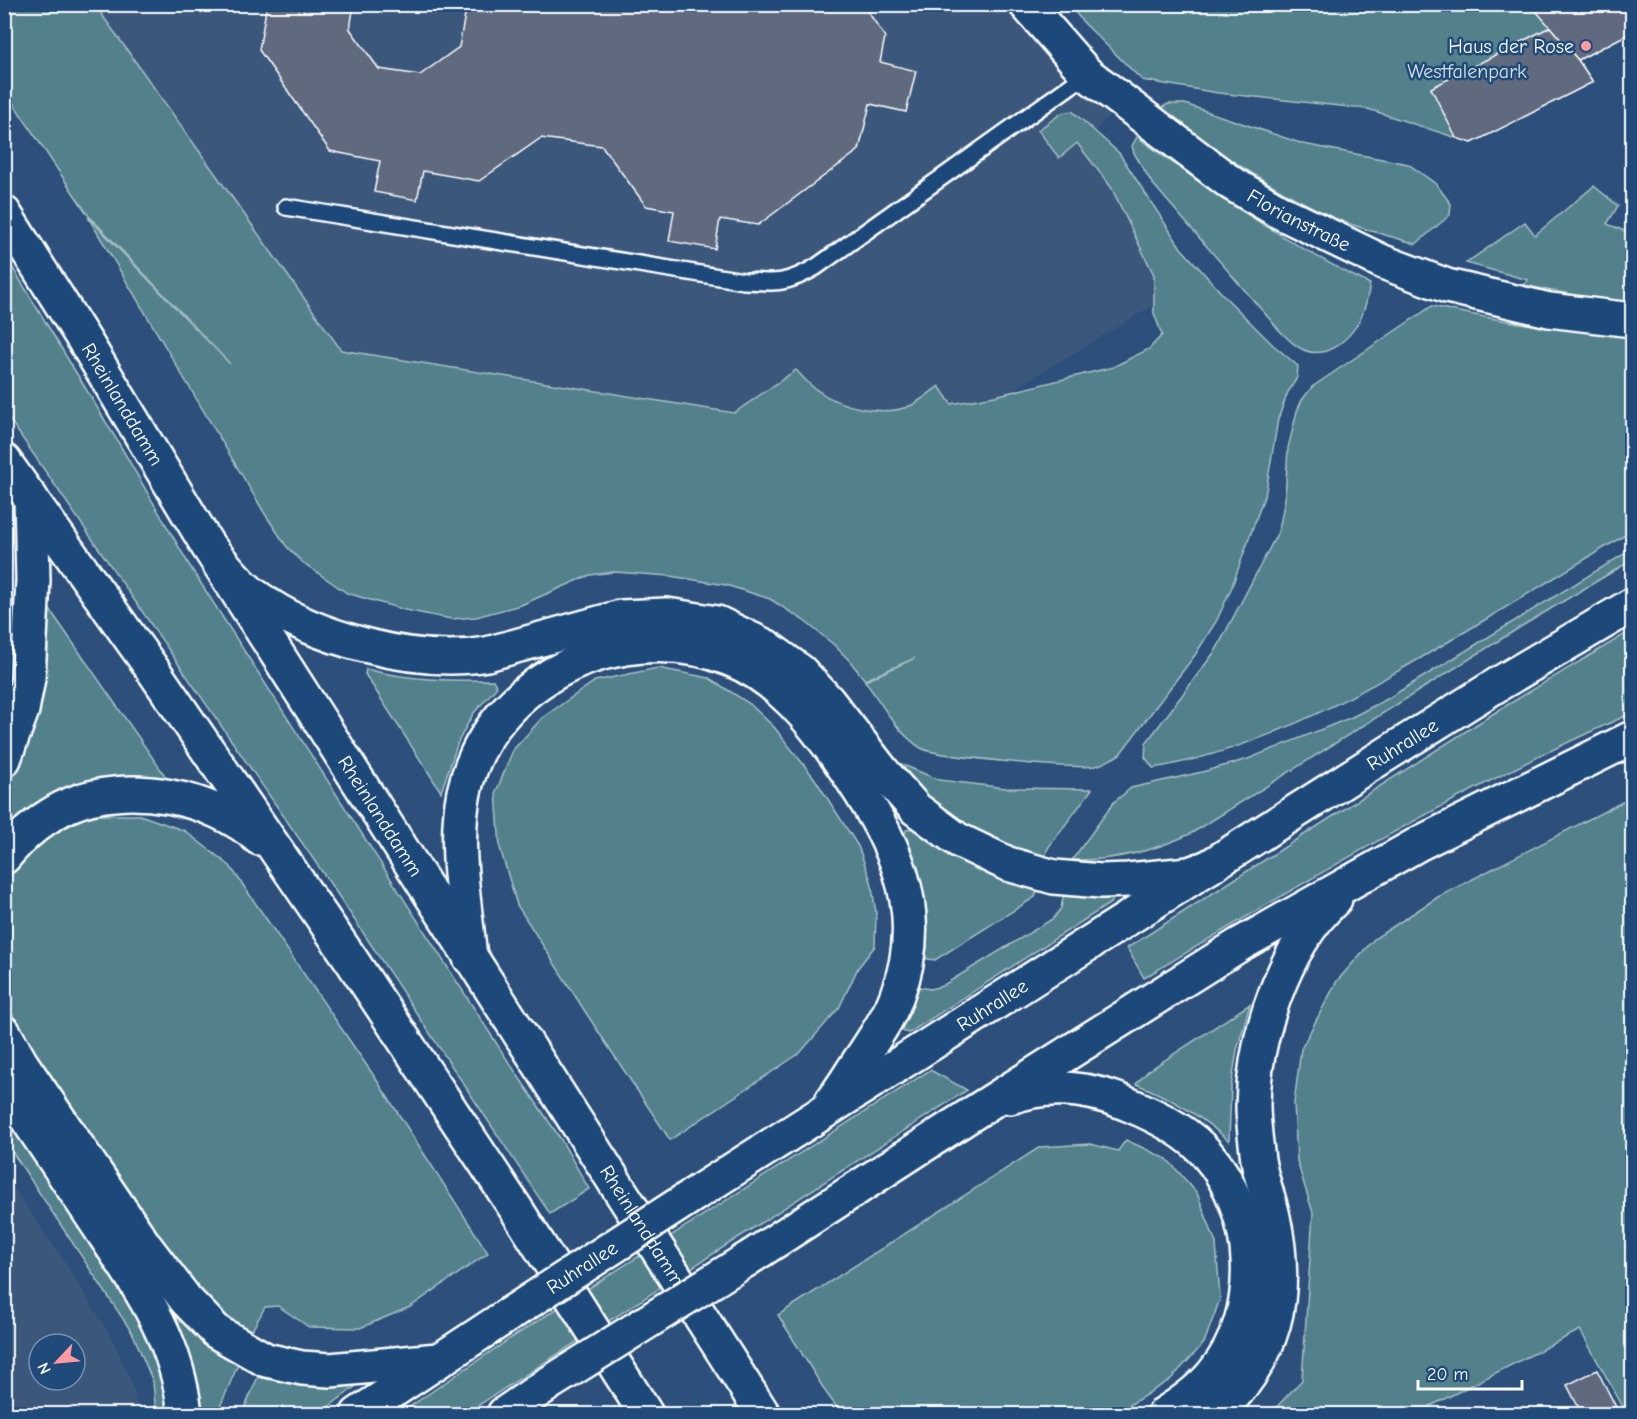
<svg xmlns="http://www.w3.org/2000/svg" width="1637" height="1419" viewBox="0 0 1637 1419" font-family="'Comic Neue',sans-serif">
<rect width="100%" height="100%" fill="#2c507b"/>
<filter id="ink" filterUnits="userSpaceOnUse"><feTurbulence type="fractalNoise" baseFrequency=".0167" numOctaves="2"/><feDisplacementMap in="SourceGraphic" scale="12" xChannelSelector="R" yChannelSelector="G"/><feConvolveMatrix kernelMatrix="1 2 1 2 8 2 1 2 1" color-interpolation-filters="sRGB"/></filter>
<g filter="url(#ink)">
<g fill="#3b587c" fill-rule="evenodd">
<path d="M95,5H1007L1071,75L1113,112L1095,131L1192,282L949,428L734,413L341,350Z"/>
<path d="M5,1176L64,1261L107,1330L120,1355L134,1391L139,1414H5ZM39,1344H75V1380H39Z"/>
</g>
<g fill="#52818b" stroke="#a8c0c5" stroke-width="1.5">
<path d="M1632,4V32L1578,60L1593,82L1472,143L1368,109L1218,93L1142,80L1084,23L1069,5Z"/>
<path d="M4,5H95L341,350L734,413L796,370C803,377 809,385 817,390C840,407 885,418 912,405C921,400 931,392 939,386L951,404L995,396L1113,367L1149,349L1162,335L1154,313V275L1111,187L1077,143L1059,158L1038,130L1062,113L1072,111L1119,153L1181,248L1226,298L1272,344L1298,366L1297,378L1288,392L1278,419L1266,491L1231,589L1217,620L1195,655L1120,754C1112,759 1104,764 1095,766C1076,769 935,757 921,748C897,733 882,704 865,681L915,658L865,680L849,660L833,644L803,620L770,599L726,585L670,576L614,572L590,575L521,605L476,617L451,619L405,610L367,599L347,593L302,562L287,547L265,514L88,217L230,364L88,215L5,91Z"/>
<path d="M1168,104H1185L1303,144L1408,164L1436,184L1451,204L1450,215L1416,244C1388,235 1354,228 1328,215C1268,186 1212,149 1159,109Z"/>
<path d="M1137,137C1213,193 1285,243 1370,284C1368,296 1365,309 1360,320C1348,341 1324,362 1300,348C1292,344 1285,336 1279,330L1152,183L1134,153L1132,146Z"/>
<path d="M1594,186L1618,206L1607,224L1632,234V303L1591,298L1523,285L1528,280L1466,263L1525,222L1535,235Z"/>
<path d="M5,255L121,447L191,568L504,1055L560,1138L589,1189L550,1214L336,892L5,413Z"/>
<path d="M1432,306C1498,321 1565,332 1632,335V531C1578,564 1523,597 1468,630C1371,688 1267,749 1153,768L1145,757L1146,743L1216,650L1279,530L1285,499L1288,448L1297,411L1302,400L1312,387Z"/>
<path d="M1632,549V560L1522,626L1192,833C1154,851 1115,861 1072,860L1114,802L1131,788L1202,772L1248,759L1352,717L1387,699Z"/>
<path d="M5,571L13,606L15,660L5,716Z"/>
<path d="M46,604L175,790L41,802L5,831V800L26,745L40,698L47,646Z"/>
<path d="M1632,630V713C1462,788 1303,882 1144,978L1127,948L1499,710Z"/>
<path d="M658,668L709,678L750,704L774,727L815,779L858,846L871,881L876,913L875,946L858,968L839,1008L800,1053L670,1140L588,1016L517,905L500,848L496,792L513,750L542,718L595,681Z"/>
<path d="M366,669C408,680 449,681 493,680L497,687L473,714L458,742L441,792L365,674Z"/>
<path d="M901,764L939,780L1006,788L1092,789L1048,848L1045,857C1022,851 997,845 975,834C944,819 921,792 898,767Z"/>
<path d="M1632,797V1414H1627L1580,1330L1415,1414H1270L1302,1380L1313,1213L1297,1161L1294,1103L1301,1049L1337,981L1374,939L1438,897Z"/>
<path d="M91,815H140L185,831L230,866L376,1079L488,1253L410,1307L360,1328L309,1327L278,1306L265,1307L250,1334L218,1314L183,1276L26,1042L5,999V890L11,875L46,837Z"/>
<path d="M913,828C953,859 990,875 1039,885L1035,897L935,960L922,958L924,905L916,866L904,836L906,830Z"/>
<path d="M1065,889L1113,895L1112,902L909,1033C902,1032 900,1030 899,1023L914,986L930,989L942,986L1054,918L1061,908Z"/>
<path d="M1250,1004L1237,1050L1231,1087L1229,1141C1200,1115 1172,1098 1136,1084L1148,1071Z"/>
<path d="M930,1070L967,1090L465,1414H399L511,1338Z"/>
<path d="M4,1110L130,1303L156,1352L172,1414H156L153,1382L133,1334L5,1141Z"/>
<path d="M1126,1140L1167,1159L1197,1193L1216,1243L1220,1299L1204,1343L1170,1380L1115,1414H842L827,1394L778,1315L1040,1147L1090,1144L1118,1151Z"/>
<path d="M174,1315L239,1362L217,1414H199L198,1385Z"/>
<path d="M260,1372L310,1385L360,1383L319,1414H242Z"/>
</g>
<g fill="#5f6a7f" stroke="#fff" stroke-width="1.5">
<path d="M267,4H354L350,29L379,69L420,75L459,47L466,9L463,4H863L885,37L880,62L916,71L906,112L870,104L859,150L758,225L720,219L715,249L669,241L674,211L646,206L602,146L541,138L479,181L423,171L417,200L374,192L380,161L330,151L259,50Z"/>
<path d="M1632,4V32L1578,60L1531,5Z"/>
<path d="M1550,27L1578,60L1593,82L1472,143L1456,138L1431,88Z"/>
<path d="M1597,1370L1616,1407L1601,1414H1582L1567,1385Z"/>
</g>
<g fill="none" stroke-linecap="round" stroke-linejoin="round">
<defs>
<path id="service" d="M286,207L744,281C776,283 787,284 816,267L1087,74"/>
<g id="tertiary">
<path id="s1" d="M1026,4L1087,74L1231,183L1282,213L1383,262L1447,286L1549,310L1632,320"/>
</g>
<g id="primary">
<path id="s2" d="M4,213L86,343L208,546L763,1414"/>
<path d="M4,461L153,670L352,961L518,1212L646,1414"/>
<path d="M4,759L22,710L28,678L33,580L31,498"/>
<path d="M4,857C22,835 43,817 69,805C126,780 214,796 259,838"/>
<path d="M4,1033L21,1063L145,1246L186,1300L217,1332L266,1360L302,1368L330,1370L438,1360"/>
<path d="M4,1084C35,1130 65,1176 96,1222C137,1284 177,1337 185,1414"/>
<path d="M358,1414L508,1315"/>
<path d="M504,1414L548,1384"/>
</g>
<g id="trunk">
<path d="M208,546C223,563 237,583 255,596C313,639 417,666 487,654L621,617L667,615L717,623L767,647L800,671L828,701L883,772L916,809L958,840L1008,864L1054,877L1101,881L1128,880L1189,874L1209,867"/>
<path d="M470,958C465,904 453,845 464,792C489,677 624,617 730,659C778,678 814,723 842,764C891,836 931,907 897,995C890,1016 876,1035 864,1054C853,1069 844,1086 832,1101"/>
<path d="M1010,1097C1050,1083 1092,1088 1130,1105C1157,1116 1187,1131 1207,1154C1258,1212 1264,1314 1213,1374C1200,1390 1182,1403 1164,1414"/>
<path id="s3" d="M701,1190L1377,760L1500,683L1632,605"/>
<path d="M746,1260L981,1108L1239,945L1420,843L1632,738"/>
<path d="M1215,1414C1276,1359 1290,1296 1273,1217C1269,1198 1261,1179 1258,1160C1256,1142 1253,1123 1253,1105C1254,1037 1284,946 1335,899"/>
</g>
</defs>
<use href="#service" stroke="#fff" stroke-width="20"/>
<use href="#tertiary" stroke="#fff" stroke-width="38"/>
<use href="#primary" stroke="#fff" stroke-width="38"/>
<use href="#trunk" stroke="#fff" stroke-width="38"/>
<use href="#service" stroke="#1f4a7a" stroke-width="15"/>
<use href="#tertiary" stroke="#1f4a7a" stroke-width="33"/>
<use href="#primary" stroke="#1f4a7a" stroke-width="33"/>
<use href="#trunk" stroke="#1f4a7a" stroke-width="33"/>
<defs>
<g id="trunk-bridge">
<path id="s4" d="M508,1315L701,1190"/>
<path d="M548,1384L746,1260"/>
</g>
</defs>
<use href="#trunk-bridge" stroke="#fff" stroke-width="38" stroke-linecap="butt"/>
<use href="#trunk-bridge" stroke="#1f4a7a" stroke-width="33"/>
</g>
</g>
<circle fill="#ff9aa2" stroke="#1f4a7a" stroke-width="2" cx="1586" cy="46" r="6"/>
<g text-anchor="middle" stroke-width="5" stroke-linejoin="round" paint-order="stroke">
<g font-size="20" fill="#fff" stroke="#1f4a7a" text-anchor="end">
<text x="1574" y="53">Haus der Rose</text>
</g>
<g font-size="20" fill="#d4e0e2" stroke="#1f4a7a">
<text x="1467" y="78">Westfalenpark</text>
</g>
<g font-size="20" fill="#fff" stroke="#1f4a7a">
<text dy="7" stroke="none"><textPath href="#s1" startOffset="351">Florianstraße</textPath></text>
<text dy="7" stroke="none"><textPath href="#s2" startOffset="225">Rheinlanddamm</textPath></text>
<text dy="7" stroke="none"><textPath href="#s3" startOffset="831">Ruhrallee</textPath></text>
<text dy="7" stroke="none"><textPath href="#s2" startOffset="711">Rheinlanddamm</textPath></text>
<text dy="7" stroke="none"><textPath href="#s3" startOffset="345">Ruhrallee</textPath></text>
<text dy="7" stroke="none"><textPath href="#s2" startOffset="1197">Rheinlanddamm</textPath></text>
<text dy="7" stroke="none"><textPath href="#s4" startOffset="88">Ruhrallee</textPath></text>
</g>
</g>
<rect width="1637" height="1419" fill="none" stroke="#1f4a7a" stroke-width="24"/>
<rect x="12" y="12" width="1613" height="1395" fill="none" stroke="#fff" stroke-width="2" filter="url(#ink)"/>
<g transform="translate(57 1362) rotate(244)"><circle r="28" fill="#1f4a7a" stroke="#7992af" stroke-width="1.5"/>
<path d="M0-4.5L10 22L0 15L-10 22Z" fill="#ff9aa2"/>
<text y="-9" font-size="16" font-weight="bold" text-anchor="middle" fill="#ffffff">N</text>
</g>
<path d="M1418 1380v9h104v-9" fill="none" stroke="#ffffff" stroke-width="3"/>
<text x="1427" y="1380" font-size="18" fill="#ffffff" stroke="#1f4a7a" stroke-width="4.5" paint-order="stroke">20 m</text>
</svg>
